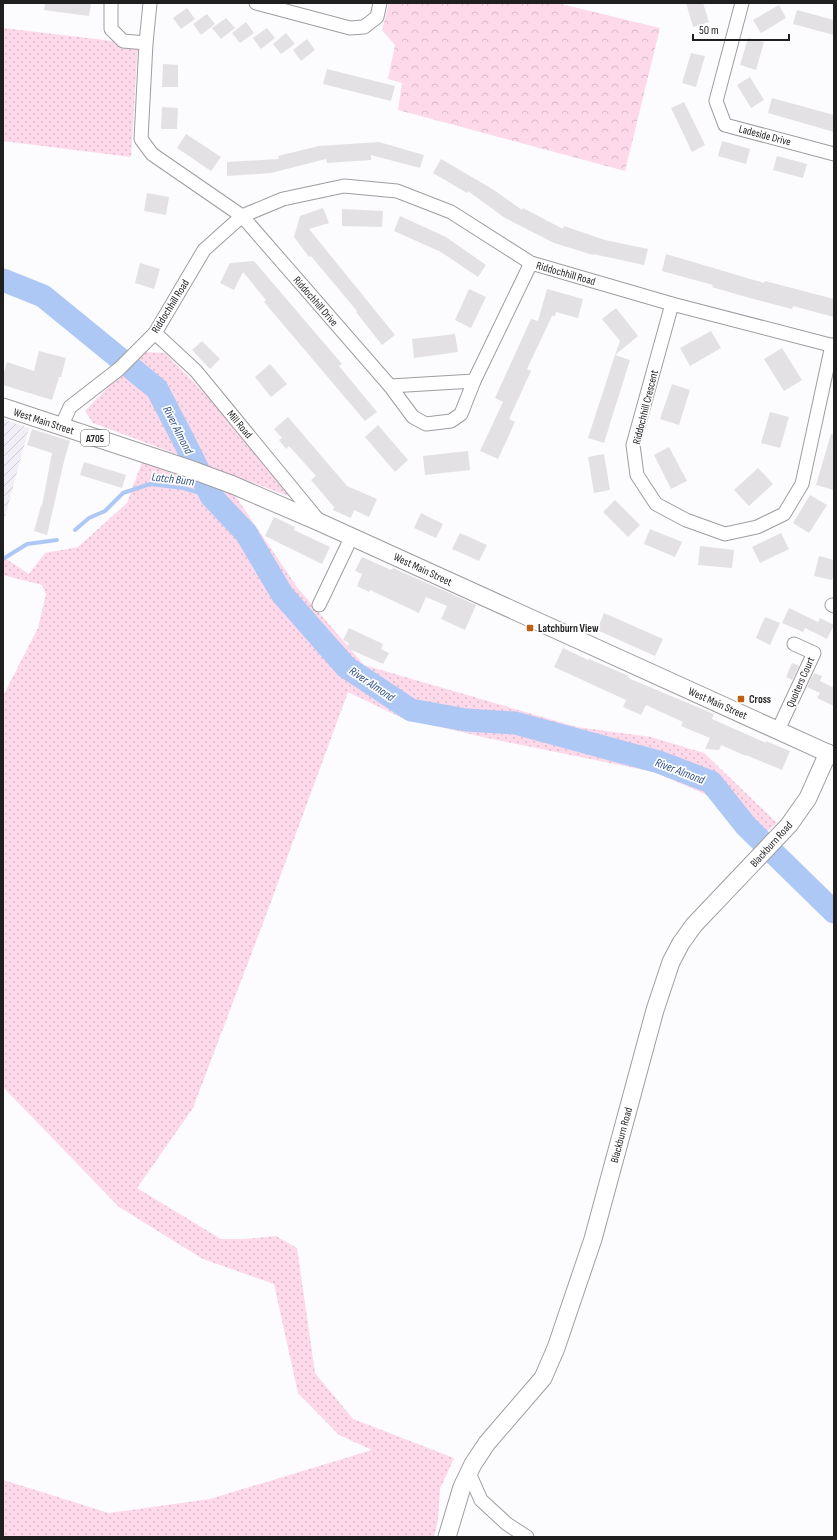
<svg xmlns="http://www.w3.org/2000/svg" width="837" height="1540" viewBox="0 0 837 1540" font-family="'Sofia Sans Condensed',sans-serif">
<defs>
<pattern id="industrial-furrows" width="10" height="10" patternUnits="userSpaceOnUse"><rect width="10" height="10" fill="#f2eef8"/><path d="M-1 1l2-2M0 10L10 0M9 11l2-2" fill="none" stroke="#cfccd4"/></pattern>
<pattern id="grass-dots" width="8" height="8" patternUnits="userSpaceOnUse"><rect width="8" height="8" fill="#fdd9ea"/><path d="M2 2h.1M6 6h.1" fill="none" stroke="#d9bac8" stroke-width="1.8" stroke-linecap="round"/></pattern>
<pattern id="forest-crowns" width="20" height="18" patternUnits="userSpaceOnUse"><rect width="20" height="18" fill="#fdd9ea"/><path d="M2 6a3 3 0 1 1 6 0M12 15a3 3 0 1 1 6 0" fill="none" stroke="#d9bac8"/></pattern>
</defs>
<rect width="100%" height="100%" fill="#fcfbfe"/>
<path fill="url(#industrial-furrows)" d="M3,419L29,428L3,524Z"/>
<g fill="url(#grass-dots)">
<path d="M3,28L138,44L131,157L3,141Z"/>
<path d="M142,352L165,353L215,404L294,498L93,423L85,411Z"/>
<path d="M143,459L232,491L297,587L364,665L577,727L651,737L704,753L777,823L751,845L707,795L654,772L487,738L402,718L348,692L269,907L193,1108L137,1188L221,1239H245L276,1236L297,1248L315,1373L353,1419L454,1458L440,1489L438,1520L434,1537H3V1480L109,1513L210,1499L372,1450L339,1435L298,1393L274,1284L203,1259L119,1207L3,1087V696L38,628L46,594L42,585L3,575V557L29,574L45,553L78,547L127,503Z"/>
</g>
<path fill="url(#forest-crowns)" d="M389,3H557L660,28L625,171L398,110L402,83L388,79L395,45L382,30Z"/>
<g fill="none" stroke-linecap="round" stroke-linejoin="round">
<g stroke="#aec8f5" stroke-width="4">
<path d="M75,530L89,518L105,511L123,493L150,484L183,488L211,496"/>
<path d="M3,559L27,544L57,540"/>
</g>
<path stroke="#aec8f5" stroke-width="23" d="M3,280L43,296L157,389L184,441L211,496L246,533L282,594L346,667L411,710L466,720L515,723L659,762L711,782L746,826L834,912"/>
</g>
<g fill="#e3e1e3">
<path d="M45,3H91L89,16L44,10Z"/>
<path d="M686,3H703L709,22L693,27Z"/>
<path d="M779,5L786,18L761,33L753,20Z"/>
<path d="M187,8L195,19L181,29L173,18Z"/>
<path d="M797,10L834,20V35L793,24Z"/>
<path d="M207,14L215,24L201,35L193,24Z"/>
<path d="M226,18L235,28L221,39L212,28Z"/>
<path d="M246,22L254,33L240,43L232,33Z"/>
<path d="M267,28L275,38L261,49L253,38Z"/>
<path d="M286,33L295,44L281,54L273,44Z"/>
<path d="M748,38L764,42L756,70L740,65Z"/>
<path d="M307,39L315,50L301,61L293,50Z"/>
<path d="M691,53L705,56L696,87L682,83Z"/>
<path d="M163,64L178,65V87H162Z"/>
<path d="M327,69L395,86L391,101L323,84Z"/>
<path d="M750,77L764,100L751,108L737,85Z"/>
<path d="M772,98L834,115V132L768,113Z"/>
<path d="M684,102L705,145L692,152L671,108Z"/>
<path d="M162,107L178,108L177,129H161Z"/>
<path d="M186,134L221,157L211,171L177,148Z"/>
<path d="M722,141L750,149L746,164L718,156Z"/>
<path d="M379,142L424,155L420,168L371,155V160L327,163L326,159L271,173L227,176V162L279,159L278,156L319,146Z"/>
<path d="M777,156L807,164L803,178L773,170Z"/>
<path d="M441,159L494,190L522,210L523,208L563,229L564,226L605,240L648,249L644,265L593,254V255L554,243L505,218L468,191L467,193L433,173Z"/>
<path d="M147,193L169,197L166,215L144,211Z"/>
<path d="M323,208L329,223L309,229L395,335L382,345L356,312L357,311L311,256L309,257L294,237L300,216Z"/>
<path d="M342,209L383,211L382,227L342,226Z"/>
<path d="M400,216L446,237L486,265L478,277L441,252L394,231Z"/>
<path d="M666,254L764,283L765,281L834,299V317L793,306L792,309L746,297L712,287L713,285L662,271Z"/>
<path d="M254,261L342,364L339,366L377,412L365,421L264,302L266,300L243,272L234,290L220,283L230,263Z"/>
<path d="M140,263L160,269L154,289L135,283Z"/>
<path d="M469,289L486,297L471,328L455,320Z"/>
<path d="M547,289L583,299L578,318L556,312L555,316H552L527,369L531,371L509,419L515,422L498,459L480,451L503,402L495,398L531,319L538,321Z"/>
<path d="M616,308L638,336L615,355L620,341L602,319Z"/>
<path d="M711,331L721,348L690,366L680,348Z"/>
<path d="M455,334L458,352L414,358L412,339Z"/>
<path d="M202,341L220,359L210,369L192,350Z"/>
<path d="M782,348L802,380L784,391L764,359Z"/>
<path d="M39,351L66,358L61,377H59L52,400L3,385V376L7,362L34,371Z"/>
<path d="M615,355L630,360L604,443L588,438Z"/>
<path d="M270,364L287,384L271,397L255,377Z"/>
<path d="M672,384L690,390L679,425L660,419Z"/>
<path d="M770,412L789,417L780,448L761,443Z"/>
<path d="M288,417L347,486L377,499L369,517L354,510L351,518L333,510L334,507L311,480L316,476L289,446L286,449L279,440L282,438L274,429Z"/>
<path d="M378,425L408,460L395,472L365,437Z"/>
<path d="M32,429L70,441L65,457L47,535L34,531L41,506H42L52,453L27,445Z"/>
<path d="M831,434H834V490L816,485Z"/>
<path d="M669,447L687,481L671,489L654,455Z"/>
<path d="M468,451L470,470L425,475L423,456Z"/>
<path d="M604,454L610,490L594,493L588,457Z"/>
<path d="M84,462L126,475L122,488L80,475Z"/>
<path d="M758,468L773,484L749,506L734,490Z"/>
<path d="M810,495L827,505L809,533L793,523Z"/>
<path d="M615,500L640,525L628,537L603,512Z"/>
<path d="M421,513L443,524L436,538L414,528Z"/>
<path d="M274,517L295,527L294,530L330,547L322,564L265,536Z"/>
<path d="M650,529L682,542L675,557L644,544Z"/>
<path d="M460,533L487,545L479,561L452,549Z"/>
<path d="M781,533L789,549L760,563L752,547Z"/>
<path d="M700,546L734,550L732,568L698,565Z"/>
<path d="M819,556L834,560V573L832,580L814,576Z"/>
<path d="M362,557L391,570L393,568L476,605L465,630L441,619L447,606L426,597L419,613L370,590L369,592L357,586L362,574L355,571Z"/>
<path d="M789,608L818,622L820,618L834,625L827,639L805,628L803,632L782,623Z"/>
<path d="M604,613L663,639L655,656L597,630Z"/>
<path d="M765,617L780,623L770,645L756,638Z"/>
<path d="M349,628L383,644L381,649L389,653L383,664L347,648L349,643L343,640Z"/>
<path d="M563,648L588,660L589,659L629,676L628,678L714,714L712,719L766,743V741L790,751L782,770L746,755V756L721,745L719,750L705,749L710,738L681,726L683,722L646,705L641,715L623,707L626,700L554,667Z"/>
<path d="M792,663L799,666L792,680L786,677Z"/>
<path d="M814,673L822,676L820,681L834,688V706L817,698L820,693L807,687Z"/>
</g>
<g fill="none" stroke-linecap="round" stroke-linejoin="round">
<defs>
<g id="minor">
<path d="M111,3V29L123,41L146,43"/>
<path d="M150,3L146,43L141,139L152,154L242,216L283,199L344,186L397,191L451,212L531,263L672,304L834,346"/>
<path d="M256,3L350,28L364,27L377,17L380,3"/>
<path d="M742,3L716,101L725,125L834,154"/>
<path d="M672,304L633,445L637,475L656,504L686,520L725,534L757,527L784,514L802,484L832,345"/>
<path d="M155,333L196,371L319,521"/>
<path d="M390,386L413,417L426,424L451,421L461,414L474,381"/>
<path d="M61,427L70,407L119,369L155,333L204,250L242,216L390,386L474,381L531,263"/>
<path d="M319,605L352,536"/>
<path d="M832,605L834,606"/>
<path d="M778,730L814,653L794,644"/>
<path d="M469,1473L481,1500L507,1524L527,1537"/>
</g>
<g id="major">
<path d="M3,407L187,468L233,485L319,522L834,756"/>
<path d="M447,1537L462,1487L473,1464L487,1443L543,1378L556,1348L593,1239L655,1010L671,962L681,943L694,925L789,825L808,798L828,753"/>
</g>
</defs>
<use href="#minor" stroke="#9f9da0" stroke-width="15"/>
<use href="#major" stroke="#9f9da0" stroke-width="19"/>
<use href="#minor" stroke="#fff" stroke-width="13"/>
<use href="#major" stroke="#fff" stroke-width="17"/>
</g>
<g fill="#bf6115" stroke="#fff" stroke-width="1.5">
<rect x="526" y="624" width="8" height="8" rx="2"/>
<rect x="737" y="695" width="8" height="8" rx="2"/>
</g>
<g text-anchor="middle" stroke-width="3.5" stroke-linejoin="round" paint-order="stroke">
<rect fill="#fff" stroke="#636263" stroke-width="1" x="81" y="430" width="28" height="16" rx="3"/>
<g font-size="10" font-weight="bold" fill="#201f20">
<text x="95" y="442">A705</text>
</g>
<g font-size="11" fill="#201f20" stroke="#fff">
<text transform="translate(765 135) rotate(15)" y="4">Ladeside Drive</text>
<text transform="translate(566 273) rotate(16)" y="4">Riddochhill Road</text>
<text transform="translate(316 301) rotate(49)" y="4">Riddochhill Drive</text>
<text transform="translate(170 306) rotate(-58)" y="4">Riddochhill Road</text>
<text transform="translate(645 407) rotate(-76)" y="4">Riddochhill Crescent</text>
<text transform="translate(44 421) rotate(18)" y="4">West Main Street</text>
<text transform="translate(240 424) rotate(50)" y="4">Mill Road</text>
<text transform="translate(423 569) rotate(25)" y="4">West Main Street</text>
<text transform="translate(800 682) rotate(-66)" y="4">Quoiters Court</text>
<text transform="translate(718 703) rotate(24)" y="4">West Main Street</text>
<text transform="translate(771 844) rotate(-48)" y="4">Blackburn Road</text>
<text transform="translate(621 1135) rotate(-75)" y="4">Blackburn Road</text>
</g>
<g font-size="11" font-weight="bold" fill="#201f20" stroke="#fff" text-anchor="start">
<text x="538" y="632">Latchburn View</text>
<text x="749" y="703">Cross</text>
</g>
<g font-size="12" font-style="italic" fill="#325188" stroke="#fff">
<text transform="translate(178 430) rotate(63)" y="4">River Almond</text>
<text transform="translate(173 479) rotate(7)" y="4">Latch Burn</text>
<text transform="translate(372 684) rotate(34)" y="4">River Almond</text>
<text transform="translate(680 771) rotate(21)" y="4">River Almond</text>
</g>
</g>
<rect width="837" height="1540" fill="none" stroke="#201f20" stroke-width="8"/>
<path d="M693 34v6h96v-6" fill="none" stroke="#201f20" stroke-width="2"/>
<text x="699" y="34" font-size="12" fill="#201f20" stroke="#ffffff" stroke-width="3" paint-order="stroke">50 m</text>
</svg>
